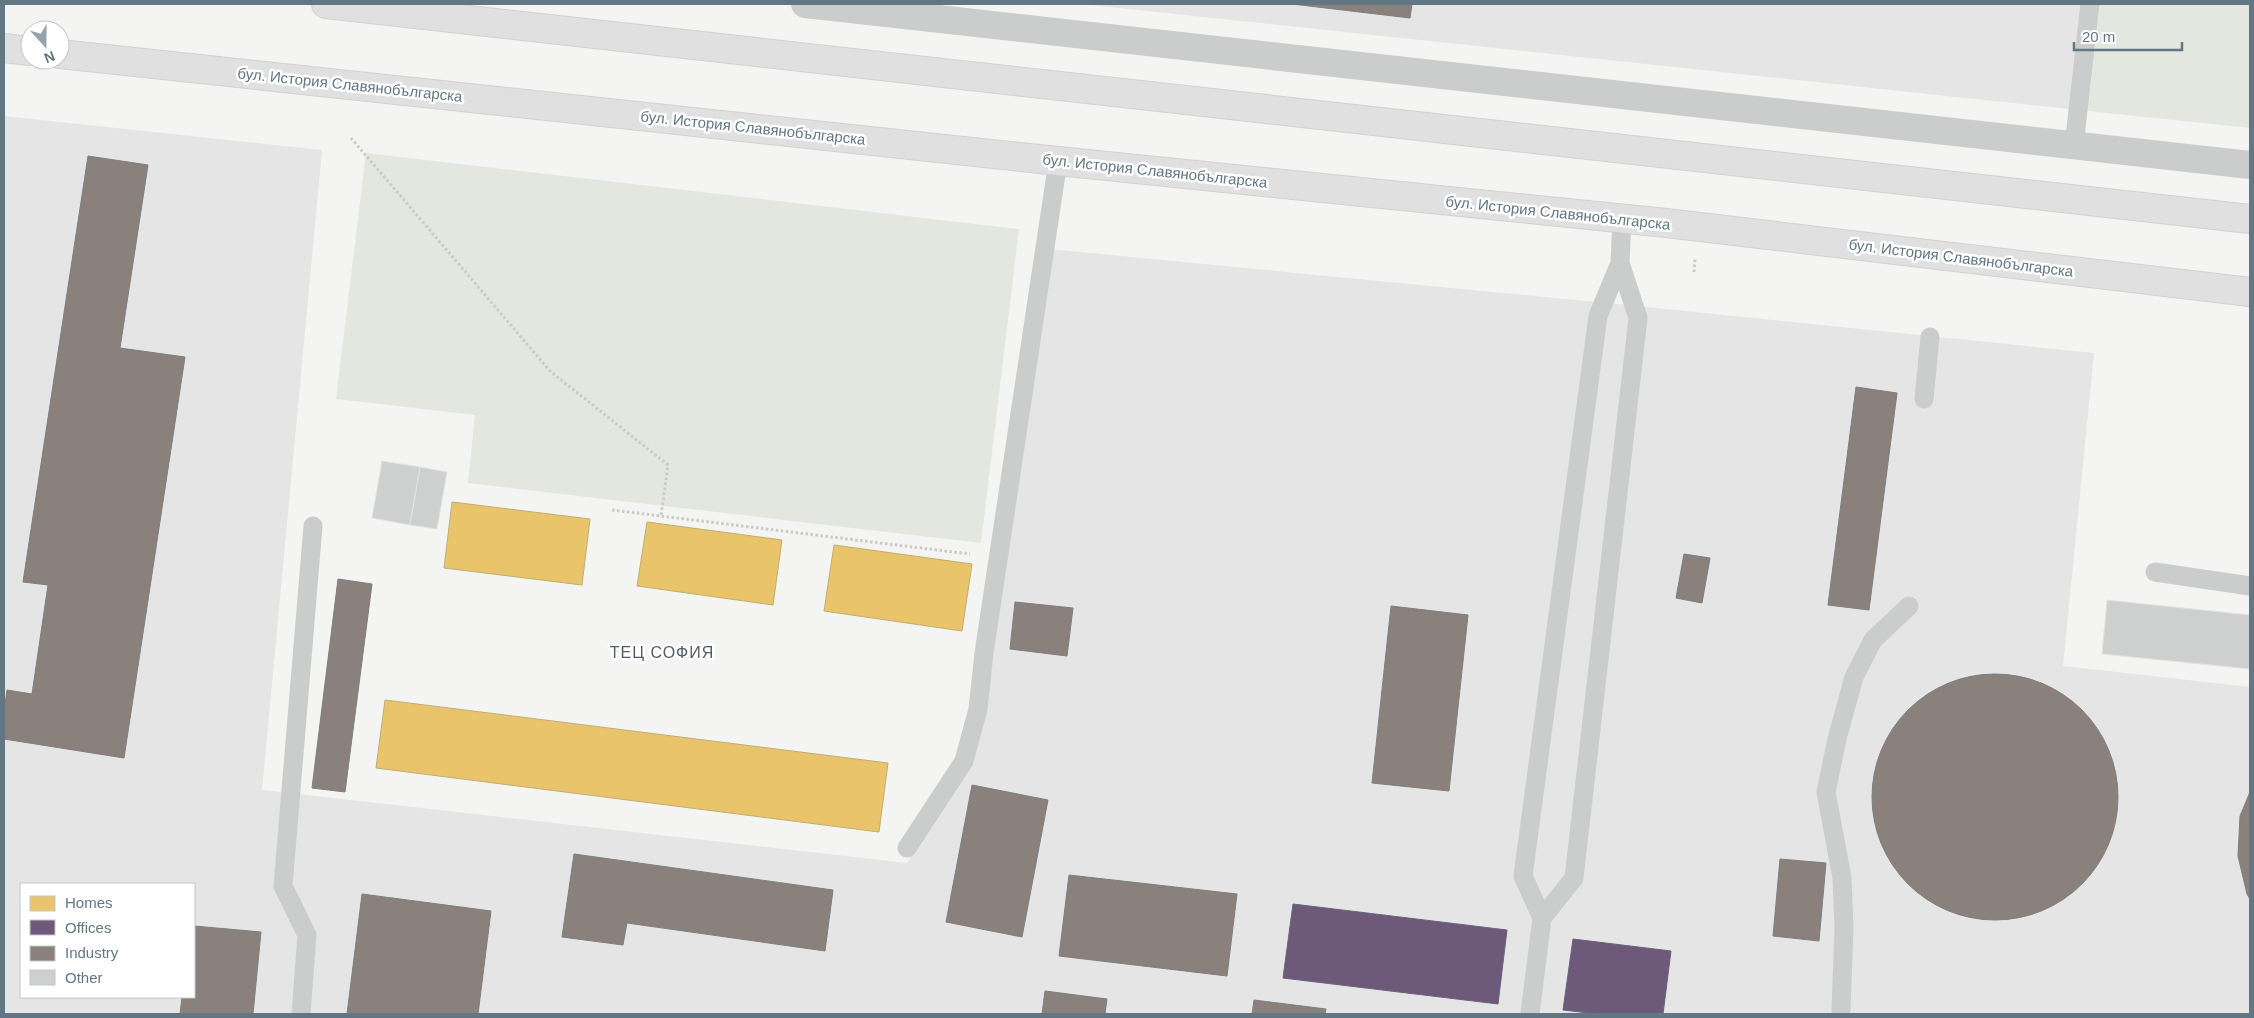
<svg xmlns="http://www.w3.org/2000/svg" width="2254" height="1018" viewBox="0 0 2254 1018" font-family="Arial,sans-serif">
<rect width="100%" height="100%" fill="#f4f4f2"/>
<g fill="#e4e5e4" fill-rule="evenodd">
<path d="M1082,4H2100L2088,111Z"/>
<path d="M4,116L322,150L262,790L907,863L977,746L1049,249L1617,304L2094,353L2063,666L2250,687V1014H4ZM21,884H194V997H21Z"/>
</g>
<g fill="#e4e7e0">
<path d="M2100,4H2250V128L2088,111Z"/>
<path d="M366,153L1019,229L981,543L468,483L475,415L336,399Z"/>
</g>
<g fill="#e9c46a" stroke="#c1ad72">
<path d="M452,502L590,519L582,585L444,568Z"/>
<path d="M647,522L782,540L773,605L637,586Z"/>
<path d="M834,545L972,564L962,631L824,611Z"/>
<path d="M385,700L888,763L879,832L376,768Z"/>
</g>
<g fill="#6d597a" stroke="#6a627d">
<path d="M1293,904L1507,930L1498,1004L1283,978Z"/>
<path d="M1573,939L1671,951L1663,1014H1597L1563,1010Z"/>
</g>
<g fill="#8a817c" stroke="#7e7e7e">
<path d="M1292,4H1412L1410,18Z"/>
<path d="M88,156L148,165L120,348L185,357L124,758L4,739V711L7,690L32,694L48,585L23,582Z"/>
<path d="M1856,387L1897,393L1869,610L1828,605Z"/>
<path d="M1684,554L1710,558L1702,603L1676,598Z"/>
<path d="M338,579L372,584L345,792L312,788Z"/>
<path d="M1015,602L1073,608L1067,656L1010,649Z"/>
<path d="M1391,606L1468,615L1449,791L1372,783Z"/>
<circle cx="1995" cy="797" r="123"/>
<path d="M972,785L1048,800L1022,937L946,922Z"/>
<path d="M2250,792V899L2247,894L2238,856L2240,816Z"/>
<path d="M574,854L833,890L825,951L627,923L623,945L562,937Z"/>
<path d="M1780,859L1826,863L1819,941L1773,936Z"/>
<path d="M1069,875L1237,894L1227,976L1059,956Z"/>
<path d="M362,894L491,911L478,1014H347Z"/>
<path d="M194,926L261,932L253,1014H180L182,997H194Z"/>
<path d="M1045,991L1107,999L1105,1014H1042Z"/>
<path d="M1254,1000L1326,1009L1325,1014H1252Z"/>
</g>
<g fill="#ced0d0" stroke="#e3e3e2">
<path d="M382,461L420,467L410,525L372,518Z"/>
<path d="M420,467L447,472L437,529L410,525Z"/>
<path d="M2107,600L2250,615V669L2102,654Z"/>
</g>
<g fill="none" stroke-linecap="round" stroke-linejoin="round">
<defs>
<g id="secondary">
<path d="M326,4L2250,219"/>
<path d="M4,48L30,51"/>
<path d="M60,54L1058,161L1666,223L2250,292"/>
</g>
</defs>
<use href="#secondary" stroke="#d0d2d2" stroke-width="30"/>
<g stroke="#cacaca" stroke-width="3" stroke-dasharray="2.5 2.5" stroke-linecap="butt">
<path d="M351,138L550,371L668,465L661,516"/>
<path d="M1694,272L1695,259"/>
<path d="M612,510L970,554"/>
</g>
<g stroke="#cbcdcd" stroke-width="19">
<path d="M2074,146L2090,4"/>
<path d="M1620,263L1638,318L1574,878L1542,918L1523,876L1598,316L1620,263L1622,219"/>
<path d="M1924,399L1930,337"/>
<path d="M2155,572L2250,586"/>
<path d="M907,848L964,761L978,709L984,653L1058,161"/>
<path d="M1841,1010L1844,927L1842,878L1826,792L1837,739L1854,677L1873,640L1909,606"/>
<path d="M301,1014L307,935L283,886L313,526"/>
<path d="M1530,1014L1542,918"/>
</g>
<path stroke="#cbcdcd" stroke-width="28" d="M805,4L2250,165"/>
<use href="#secondary" stroke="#e0e0e0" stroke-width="28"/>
</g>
<g text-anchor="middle" stroke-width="5" stroke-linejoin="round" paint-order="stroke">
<g font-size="15" fill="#637683" stroke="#fff">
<text transform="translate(350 85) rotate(6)" y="5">бул. История Славянобългарска</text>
<text transform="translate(753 128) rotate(6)" y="5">бул. История Славянобългарска</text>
<text transform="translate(1155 171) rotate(6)" y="5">бул. История Славянобългарска</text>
<text transform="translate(1558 213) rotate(6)" y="5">бул. История Славянобългарска</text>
<text transform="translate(1961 258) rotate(7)" y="5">бул. История Славянобългарска</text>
</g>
<g font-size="16" letter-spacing="1" fill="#515e68" stroke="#fff">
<text x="662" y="658">ТЕЦ СОФИЯ</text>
</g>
</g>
<rect width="2254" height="1018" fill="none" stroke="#637683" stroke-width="10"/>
<rect x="20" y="883" width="175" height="115" fill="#ffffff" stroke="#c1c8cd"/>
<rect x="30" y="896" width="25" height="15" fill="#e9c46a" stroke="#c1c8cd"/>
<text x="65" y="908" font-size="15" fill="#637683">Homes</text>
<rect x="30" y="920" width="25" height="15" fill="#6d597a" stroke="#c1c8cd"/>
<text x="65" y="933" font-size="15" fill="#637683">Offices</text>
<rect x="30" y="946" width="25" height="15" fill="#8a817c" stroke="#c1c8cd"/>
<text x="65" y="958" font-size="15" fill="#637683">Industry</text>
<rect x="30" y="970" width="25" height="15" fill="#ced0d0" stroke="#c1c8cd"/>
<text x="65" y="983" font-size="15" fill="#637683">Other</text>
<g transform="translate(45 45) rotate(159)"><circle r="24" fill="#ffffff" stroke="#c1c8cd"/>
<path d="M0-4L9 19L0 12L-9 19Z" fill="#96a2aa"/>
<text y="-8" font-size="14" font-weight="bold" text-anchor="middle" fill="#637683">N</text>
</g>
<path d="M2074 42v8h108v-8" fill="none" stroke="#637683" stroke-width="2.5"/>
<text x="2082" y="42" font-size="15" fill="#637683" stroke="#ffffff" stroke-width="4" paint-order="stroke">20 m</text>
</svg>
